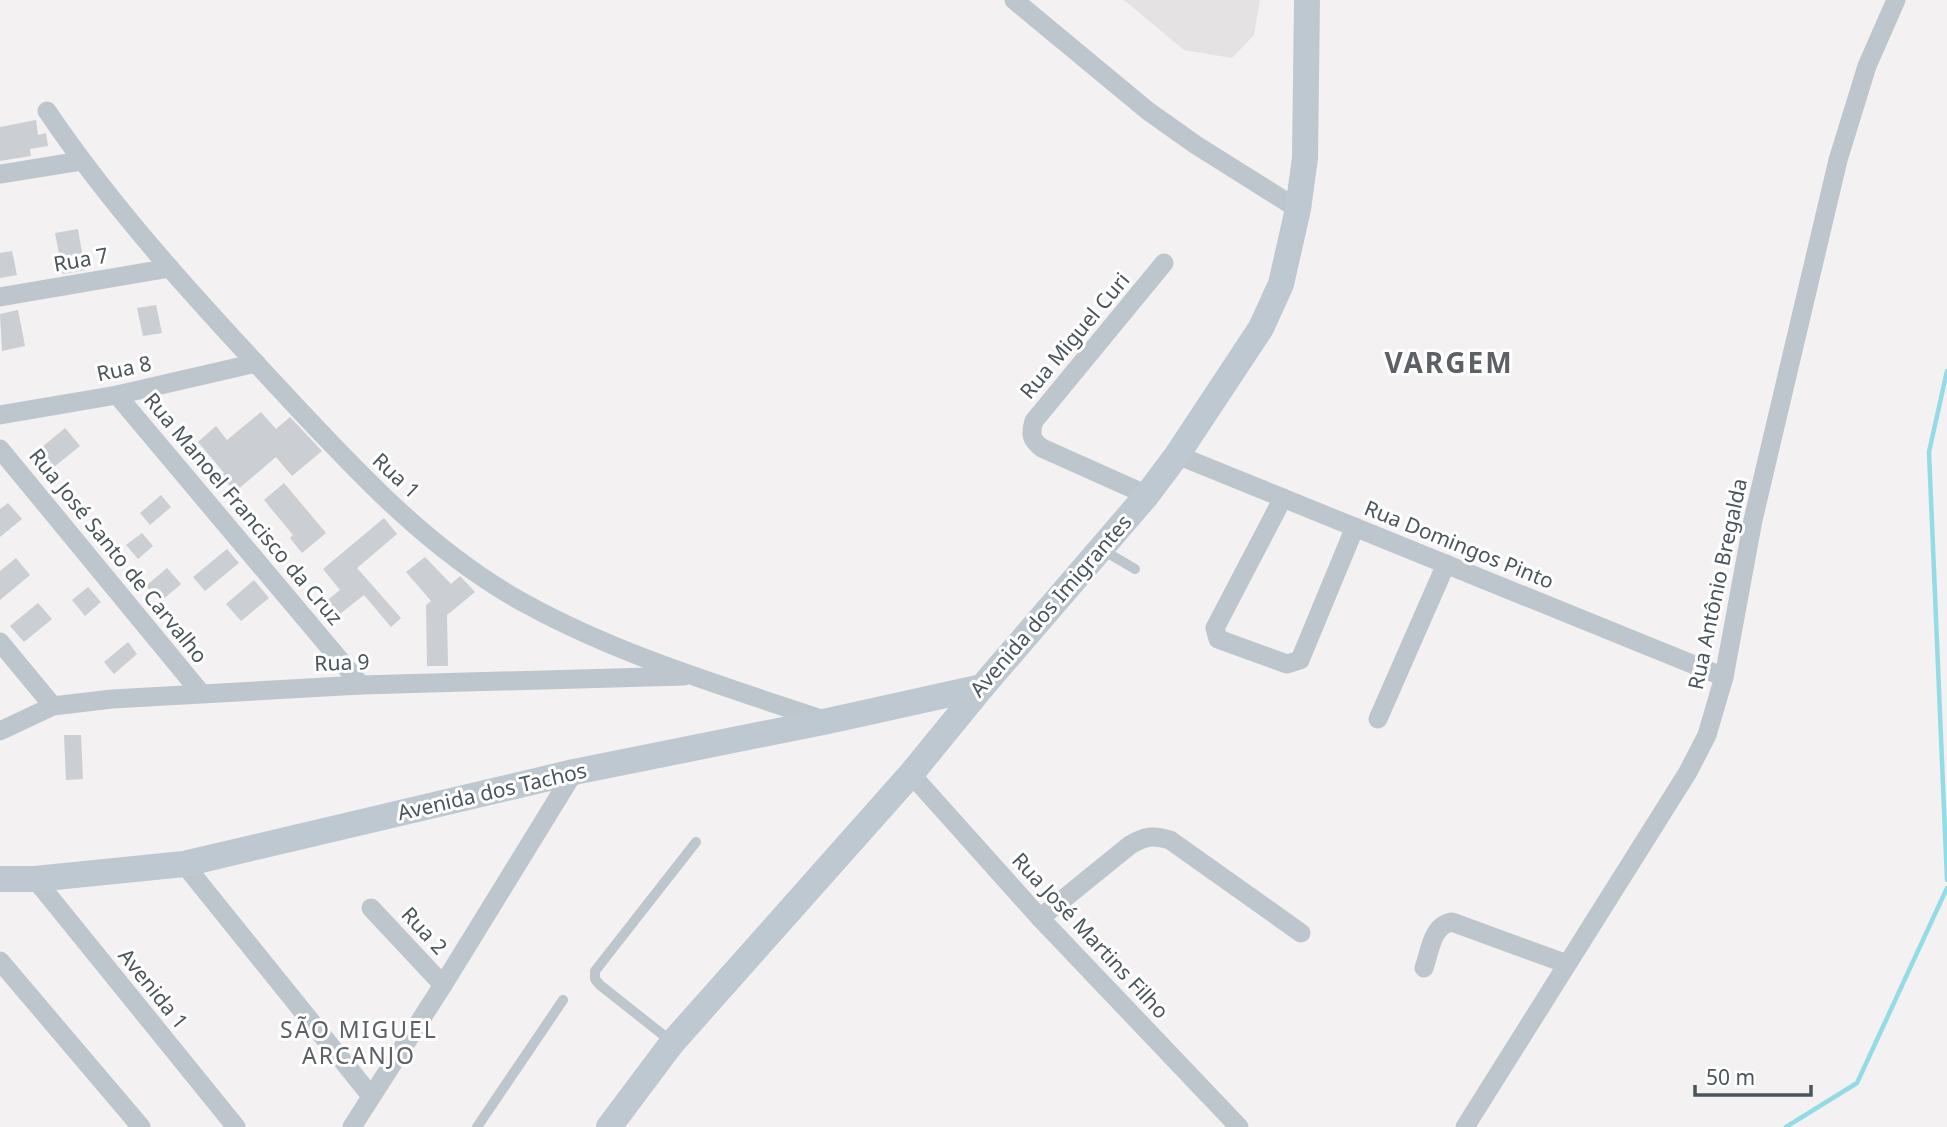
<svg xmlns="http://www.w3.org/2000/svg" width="1947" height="1127" viewBox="0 0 1947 1127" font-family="'Noto Sans',sans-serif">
<rect width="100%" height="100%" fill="#f3f1f1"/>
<path fill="#e4e2e2" d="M1124,0H1260L1254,35L1232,58L1184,50Z"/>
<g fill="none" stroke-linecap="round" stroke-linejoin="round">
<g stroke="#93dce6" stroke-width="4.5">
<path d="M1947,371L1929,452L1947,880"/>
<path d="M1786,1127L1857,1083L1947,888"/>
</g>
</g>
<g fill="#cbced2">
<path d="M36,120L38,135L46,133L48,146L30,149L31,156L0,161V127Z"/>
<path d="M78,229L85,270L63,274L55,233Z"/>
<path d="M12,251L17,275L0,278V253Z"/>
<path d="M156,305L162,333L143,336L137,308Z"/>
<path d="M18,310L25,346L2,351L0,314Z"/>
<path d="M261,412L276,429L290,417L322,451L292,476L276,457L235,492L221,475L224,473L198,442L216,426L227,440Z"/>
<path d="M65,428L80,446L49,471L35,453Z"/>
<path d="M284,483L326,533L302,553L290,538L293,535L264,500Z"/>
<path d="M161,495L171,507L150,525L140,513Z"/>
<path d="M8,503L22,519L0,537V509Z"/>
<path d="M384,518L397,534L357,568L401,618L391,627L364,595L336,617L324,603L340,590L323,569Z"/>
<path d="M142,533L153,546L138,559L126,545Z"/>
<path d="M227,549L239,563L205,591L193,577Z"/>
<path d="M425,557L451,584L460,576L475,592L447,615L448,666H427L426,605L431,601L406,572Z"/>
<path d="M16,558L30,575L0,600V571Z"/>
<path d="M167,568L181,584L160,602L146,586Z"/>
<path d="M254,580L269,598L241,621L226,604Z"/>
<path d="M88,587L101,602L85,616L72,600Z"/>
<path d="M38,603L52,619L24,642L10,626Z"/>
<path d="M128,642L137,654L114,674L104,662Z"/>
<path d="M64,735H81L83,779L66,780Z"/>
</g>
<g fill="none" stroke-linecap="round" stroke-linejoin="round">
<g stroke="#bdc6cc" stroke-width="10">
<path d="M1101,549L1135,569"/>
<path d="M672,1042L600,985L595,979V971L696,842"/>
<path d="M477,1127L563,1000"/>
</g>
<g stroke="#bdc6cc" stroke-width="19">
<path d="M1014,0L1148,111L1196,145L1298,209"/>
<path d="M47,111C114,210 196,299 277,386C352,466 428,551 526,604C621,656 726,687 827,721"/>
<path d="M0,174L81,161"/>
<path d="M0,297L170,268"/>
<path d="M117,395L361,685"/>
<path d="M0,415L117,395L256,363"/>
<path d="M0,449L201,693"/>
<path d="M1177,455L1724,677"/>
<path d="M1147,495L1042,448C1031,440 1030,434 1034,421L1164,263"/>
<path d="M1283,498L1215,628L1218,639L1287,664L1300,660L1355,527"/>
<path d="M0,642L53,706"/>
<path d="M1378,719L1446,564"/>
<path d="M0,731L53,706L112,699L361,685L684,676"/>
<path d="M911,774L1040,918L1239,1127"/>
<path d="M184,864L371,1096"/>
<path d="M35,879L236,1127"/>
<path d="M371,908L443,985"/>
<path d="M1040,918L1130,845C1145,836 1153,835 1170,840L1301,933"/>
<path d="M0,961L141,1127"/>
<path d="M1424,968C1430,951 1432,925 1452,922L1567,964"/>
<path d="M352,1127L443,985L574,772"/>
<path d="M1465,1127L1688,772L1707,735L1724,677L1753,520L1838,160L1867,66L1896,0"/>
</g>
<g stroke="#bec8d0" stroke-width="26">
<path d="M0,879H35L184,864L574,772L828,721L982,687"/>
<path d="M609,1127L672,1043L911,774L982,687L1147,495L1177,455L1261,328L1281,284L1298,209L1305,158L1307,0"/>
</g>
</g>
<g text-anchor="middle" stroke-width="6" stroke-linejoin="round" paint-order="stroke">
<g font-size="21" fill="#4a555c" stroke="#fff">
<text transform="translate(81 260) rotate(-10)" y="7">Rua 7</text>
<text transform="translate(1075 336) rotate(-50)" y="7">Rua Miguel Curi</text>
<text transform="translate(124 369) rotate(-12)" y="7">Rua 8</text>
<text transform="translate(396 476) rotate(43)" y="7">Rua 1</text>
<text transform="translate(243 509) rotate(50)" y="7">Rua Manoel Francisco da Cruz</text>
<text transform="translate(1459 545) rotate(22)" y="7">Rua Domingos Pinto</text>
<text transform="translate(118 556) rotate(51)" y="7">Rua José Santo de Carvalho</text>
<text transform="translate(1718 584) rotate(-78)" y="7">Rua Antônio Bregalda</text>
<text transform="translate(1051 606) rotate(-49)" y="7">Avenida dos Imigrantes</text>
<text transform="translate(342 663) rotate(-2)" y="7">Rua 9</text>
<text transform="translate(492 792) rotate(-13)" y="7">Avenida dos Tachos</text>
<text transform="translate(424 931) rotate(47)" y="7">Rua 2</text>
<text transform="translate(1090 936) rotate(47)" y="7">Rua José Martins Filho</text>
<text transform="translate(153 989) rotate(51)" y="7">Avenida 1</text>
</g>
<g font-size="23" letter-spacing="2" fill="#5d6165" stroke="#fff">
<text x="359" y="1038">SÃO MIGUEL<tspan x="359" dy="26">ARCANJO</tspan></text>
</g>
<g font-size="28" font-weight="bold" letter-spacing="2" fill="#5d6165" stroke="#fff">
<text x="1449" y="373">VARGEM</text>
</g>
</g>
<path d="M1695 1085v10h116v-10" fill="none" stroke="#4a555c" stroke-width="3.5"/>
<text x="1706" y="1085" font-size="21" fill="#4a555c" stroke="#ffffff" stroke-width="5" paint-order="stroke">50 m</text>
</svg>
